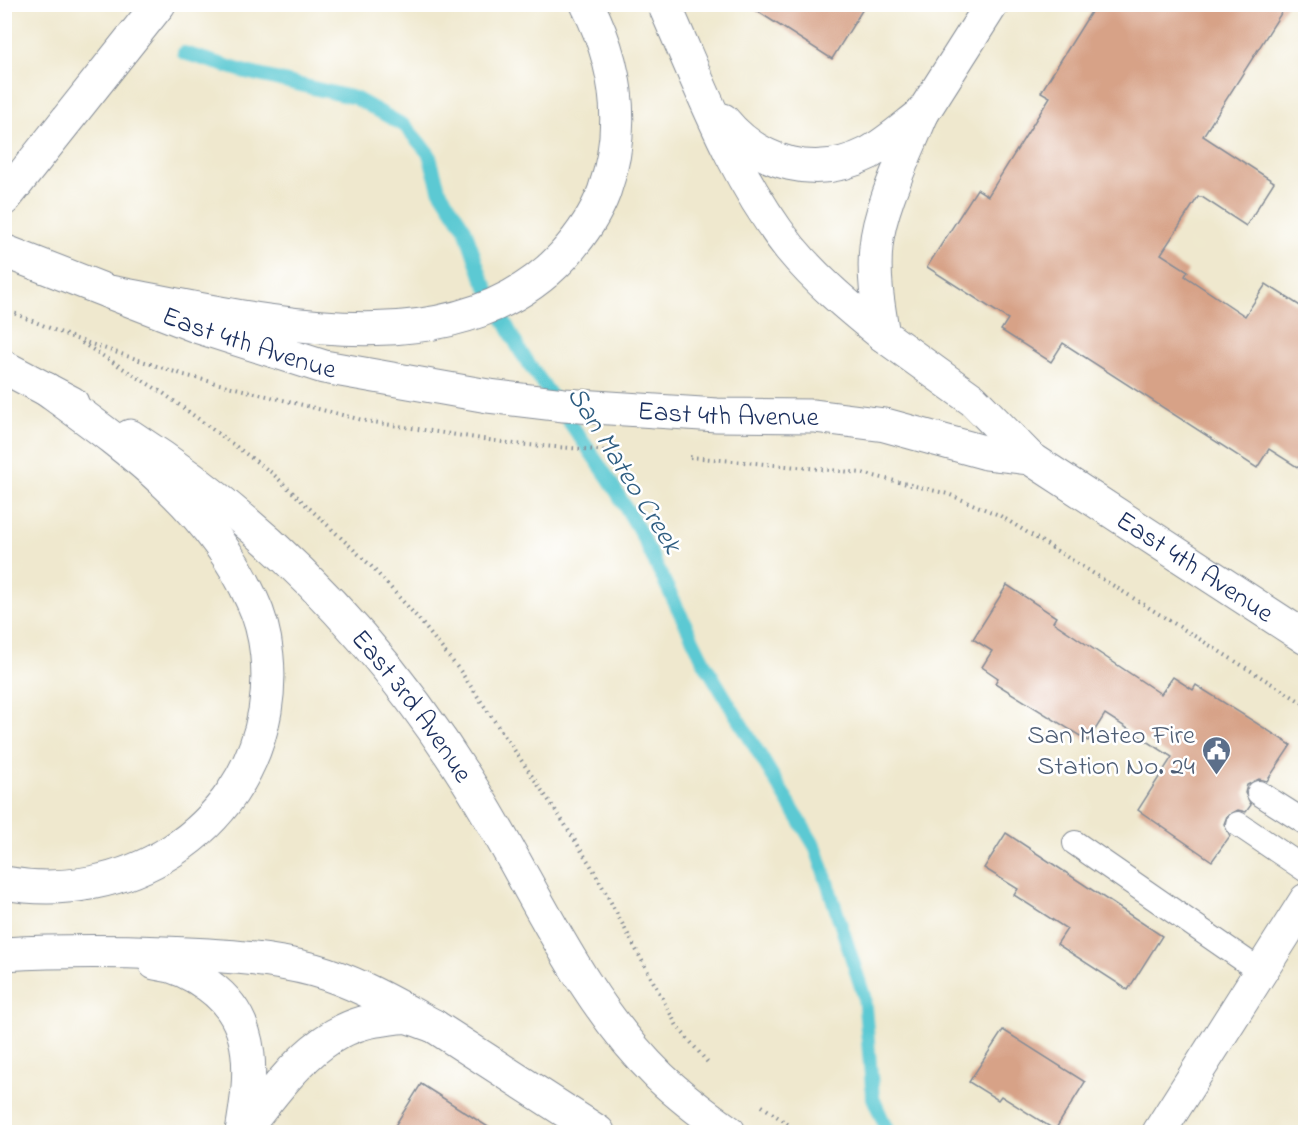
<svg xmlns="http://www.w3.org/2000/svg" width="1310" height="1137" viewBox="0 0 1310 1137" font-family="'Indie Flower',sans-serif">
<rect width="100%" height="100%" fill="#fff"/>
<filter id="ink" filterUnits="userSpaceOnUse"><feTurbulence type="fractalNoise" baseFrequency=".0167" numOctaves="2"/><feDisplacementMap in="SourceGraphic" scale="12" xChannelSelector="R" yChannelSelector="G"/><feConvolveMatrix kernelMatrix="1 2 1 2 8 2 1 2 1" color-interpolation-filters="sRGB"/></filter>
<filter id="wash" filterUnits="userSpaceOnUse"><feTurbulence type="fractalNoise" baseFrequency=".008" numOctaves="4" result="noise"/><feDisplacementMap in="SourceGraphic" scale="24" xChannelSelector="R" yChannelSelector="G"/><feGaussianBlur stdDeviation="1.35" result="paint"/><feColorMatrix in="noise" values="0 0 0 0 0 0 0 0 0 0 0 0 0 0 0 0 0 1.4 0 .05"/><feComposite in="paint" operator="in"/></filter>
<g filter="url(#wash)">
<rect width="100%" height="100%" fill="#efe8ce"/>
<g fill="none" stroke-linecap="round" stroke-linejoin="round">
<path stroke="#5cc9d3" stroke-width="14" d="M184,53L246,72L355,98L405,126L429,154L439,189L465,229L481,276L520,351L609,479L639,530L705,664L816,848L864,996L873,1098L888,1132"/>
</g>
<g id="blocks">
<g fill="#d7a287">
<path d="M746,4H866L832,59Z"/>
<path d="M1096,4H1287L1203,136L1274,182L1246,226L1202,197H1198L1161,254L1188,271L1185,276L1245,316L1266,284L1305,309V472L1269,449L1257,468L1063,343L1051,362L1001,330L1008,319L927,267L977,189L988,196L1050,97L1041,92Z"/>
<path d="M1007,585L1056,617L1053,622L1161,694L1173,677L1193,690L1196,685L1291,745L1267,781L1259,779L1247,785L1245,793L1251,805L1246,812L1238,810L1227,816L1224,824L1230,836L1212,861L1138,810L1172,757L1105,714L1088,741L995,683L998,678L982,667L992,651L973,639Z"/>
<path d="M1006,833L1162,936L1128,990L1057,944L1067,929L1014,895L1018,889L984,868Z"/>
<path d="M1003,1030L1085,1082L1055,1130L1001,1096L998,1100L969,1082Z"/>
<path d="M421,1084L496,1132H391Z"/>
</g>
</g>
</g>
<g filter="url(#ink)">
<use href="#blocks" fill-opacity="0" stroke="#858c96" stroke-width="1.5"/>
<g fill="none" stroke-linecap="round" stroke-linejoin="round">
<defs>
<g id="lane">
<path d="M1259,793L1306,823"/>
<path d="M1238,824L1306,870"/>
<path d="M1075,843L1260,971"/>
</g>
<path id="street" d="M922,114L992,4"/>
<path id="secondary" d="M1159,1132L1306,900"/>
<g id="primary">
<path d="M922,114C907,152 879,207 876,247C873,277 878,305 883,335L973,400L1030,458"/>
<path id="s1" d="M4,251L196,326L324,367L488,396L564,405L717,415L814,416L885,425L987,453L1030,458L1306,638"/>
<path d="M4,367L72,403"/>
<path id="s2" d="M130,436C267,524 380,642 467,780C530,878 575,994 660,1077C681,1097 705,1115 729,1132"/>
<path d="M242,1132C281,1085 318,1024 385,1019C392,1018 401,1016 408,1017C416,1019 425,1023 434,1026L598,1132"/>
</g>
<g id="highway">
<path d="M664,4C701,87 733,176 790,248C817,281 850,308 883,335"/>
<path d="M723,120C760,165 816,180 869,153C887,143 905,127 922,114"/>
<path d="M4,199L159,4"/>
<path d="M109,292C249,317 451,376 563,256C580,237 595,216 604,192C627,127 618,65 587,4"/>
<path d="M4,883C124,905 244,833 265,711C271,675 268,633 252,600C210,506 127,448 46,389"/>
<path d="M4,954C58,951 111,951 164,953C215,955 265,957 314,970C357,982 395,1005 434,1026"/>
<path d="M155,963C174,965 193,974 209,986C259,1022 251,1078 242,1132"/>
</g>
</defs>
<use href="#lane" stroke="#858c96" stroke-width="26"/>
<use href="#street" stroke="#858c96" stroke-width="35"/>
<use href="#secondary" stroke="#858c96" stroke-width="35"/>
<use href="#primary" stroke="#858c96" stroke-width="35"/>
<use href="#highway" stroke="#858c96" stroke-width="35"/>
<g stroke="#858c96" stroke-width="4" stroke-dasharray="1.5 4.5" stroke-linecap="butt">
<path d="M4,309L76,339L184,375L366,421L515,444L611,451"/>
<path d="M82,343L163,393L272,473L370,565L417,617L461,672L560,817L593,869L677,1026L709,1064"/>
<path d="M690,457L862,473L948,494L999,515L1306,705"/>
<path d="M762,1106L799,1132"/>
</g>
<use href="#lane" stroke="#fff" stroke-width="24"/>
<use href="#street" stroke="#fff" stroke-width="33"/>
<use href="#secondary" stroke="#fff" stroke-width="33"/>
<use href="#primary" stroke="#fff" stroke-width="33"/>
<use href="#highway" stroke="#fff" stroke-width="33"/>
</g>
</g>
<defs>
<symbol id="civic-pin" viewBox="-11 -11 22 30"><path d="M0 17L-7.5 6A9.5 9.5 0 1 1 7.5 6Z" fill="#5c6f8a" stroke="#fff"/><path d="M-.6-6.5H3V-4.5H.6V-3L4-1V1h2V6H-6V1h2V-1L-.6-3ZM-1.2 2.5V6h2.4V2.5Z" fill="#fff"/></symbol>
</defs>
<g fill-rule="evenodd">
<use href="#civic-pin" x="1200" y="734" width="33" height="45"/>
</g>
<g text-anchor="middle" stroke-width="5" stroke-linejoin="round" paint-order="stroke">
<g font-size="27" fill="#1b2f5e" stroke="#fff">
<text dy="9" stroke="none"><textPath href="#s1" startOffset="262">East 4th Avenue</textPath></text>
<text dy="9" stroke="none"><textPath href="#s1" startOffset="748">East 4th Avenue</textPath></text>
<text dy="9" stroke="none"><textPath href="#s1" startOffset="1252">East 4th Avenue</textPath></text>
<text dy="9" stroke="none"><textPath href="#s2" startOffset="393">East 3rd Avenue</textPath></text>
</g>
<g font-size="27" fill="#4e5e75" stroke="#fff" text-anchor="end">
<text x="1195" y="743">San Mateo Fire<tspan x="1195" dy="31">Station No. 24</tspan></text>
</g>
<g font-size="28" font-style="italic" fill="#2e5d81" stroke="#fff">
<text transform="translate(626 469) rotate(58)" y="10">San Mateo Creek</text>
</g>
</g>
<rect width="1310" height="1137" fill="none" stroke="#fff" stroke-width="24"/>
</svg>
